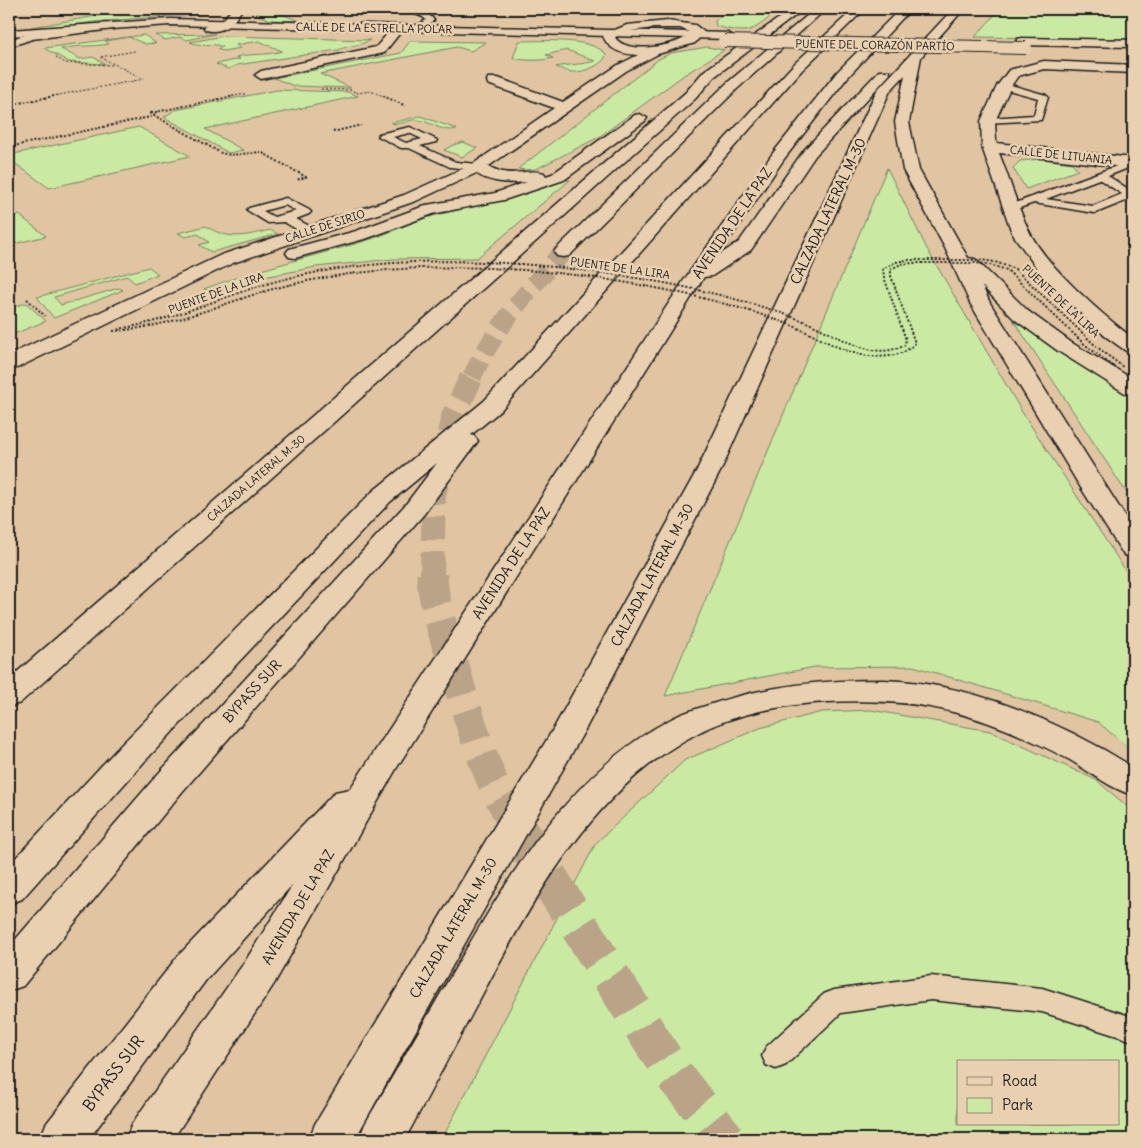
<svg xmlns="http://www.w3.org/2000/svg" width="1142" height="1148" viewBox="0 0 1142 1148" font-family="Delius,sans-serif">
<rect width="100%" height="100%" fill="#e1c5a2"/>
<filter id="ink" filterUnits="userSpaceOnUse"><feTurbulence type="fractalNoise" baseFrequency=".02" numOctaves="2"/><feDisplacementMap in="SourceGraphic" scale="10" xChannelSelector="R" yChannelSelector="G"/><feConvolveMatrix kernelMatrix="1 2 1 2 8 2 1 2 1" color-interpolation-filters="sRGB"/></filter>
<g filter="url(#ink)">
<g fill="#caeaa3" stroke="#738360" fill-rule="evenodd">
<path d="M138,9H186L192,12L191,14L94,22L60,27L14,30Z"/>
<path d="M278,9H299L278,13L300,21L271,20L258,15V12Z"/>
<path d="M728,9H780C752,31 752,36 716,26L715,21Z"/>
<path d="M1000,9H1133V39L975,37Z"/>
<path d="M215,34L187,40L180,37L165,40L155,35Z"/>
<path d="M144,35L156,43L145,44L129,37L105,41L109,44C92,47 78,45 61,49L80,59L93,57L105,64L69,62L44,48Z"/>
<path d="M224,36L370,40C360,46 350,45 338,50L237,65L228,69L216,64L240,59L236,57C252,53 266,56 282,51L259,41L236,45L241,48L223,51L217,49L223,47C211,42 201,47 190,42Z"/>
<path d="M410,41L486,42L471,51L457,47L320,74L351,88L294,86L274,78L401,53Z"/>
<path d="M519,41C541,41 591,37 606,54C605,65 582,73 572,72C566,71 561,69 556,67C569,64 582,65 595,61L567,50L546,55L553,58C540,61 526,61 513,58Z"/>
<path d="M707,47L724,50L684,75L599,137L536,169L525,170L518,169L659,59L671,53Z"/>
<path d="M277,90L348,92L358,96L205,129L243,150L229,153L164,117L175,110Z"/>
<path d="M420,116L457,129C442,133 434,123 419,120C410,118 401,126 391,123Z"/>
<path d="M139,127L190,156L49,188L9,159V155Z"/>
<path d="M463,142L477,148L462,157L444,150L453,145Z"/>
<path d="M1042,159L1072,163L1078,170L1026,189L1013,168L1020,161Z"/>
<path d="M887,168L927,249L1022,412L1133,582V752L1098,722L913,666L815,667L665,696Z"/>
<path d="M565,180H570L477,258L393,259L316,267L264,277L212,293L204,289C257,269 311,257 365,241C388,234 410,222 433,216C479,204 521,198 565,180Z"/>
<path d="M19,215L46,236L9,245V217Z"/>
<path d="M206,226C229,241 245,236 270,230L278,234L212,252L199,245L209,242L198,234L185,237L178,233Z"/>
<path d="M149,267L158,274L135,283L127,276L54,297L61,305L119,288L123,290L54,318L37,297Z"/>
<path d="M26,303L46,321L9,336V308Z"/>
<path d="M1014,321L1133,396V501L1124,489Z"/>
<path d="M871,710L990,731L1096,780L1133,811V1139H442L596,843L685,760L760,728L822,712ZM958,1062H1118V1124H958Z"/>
</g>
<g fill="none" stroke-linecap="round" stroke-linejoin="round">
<path stroke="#baa387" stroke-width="19" stroke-dasharray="19 9" stroke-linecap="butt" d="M472,377C494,329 527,291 563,252"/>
<path stroke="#baa387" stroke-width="24" stroke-dasharray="24 12" stroke-linecap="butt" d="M432,576L434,495L453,417L472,376"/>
<path stroke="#baa387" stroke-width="31" stroke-dasharray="31 16" stroke-linecap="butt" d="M432,574C432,597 443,631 450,653C467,712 484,776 517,828"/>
<path stroke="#baa387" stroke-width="39" stroke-dasharray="39 20" stroke-linecap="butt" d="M516,827L673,1074L726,1139"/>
<defs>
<g id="service">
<path d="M403,9C415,8 426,10 434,20L421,31H415V27L426,20L423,17Z"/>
<path d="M1004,83L1046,95L1048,97L1041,120L985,123L983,121L988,118L1034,115L1038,98L1001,88V84Z"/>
<path d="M410,127L437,140L436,142L420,146L456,162L478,164L483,167L478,170L450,167L409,148H401L378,136L379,134ZM409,133L422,139L406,143L393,137Z"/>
<path d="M1133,160V166L1108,176L1133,192V198L1098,212L1094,213L1034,203L1011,211L1005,208L1007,206ZM1099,179L1122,194L1093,206L1046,199Z"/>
<path d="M286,198L309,210L311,212L309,214L296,219L313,228L315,231L313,234H305L284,222L268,223L247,210L249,208ZM285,205L296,211L274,217L263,211Z"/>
<path d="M931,976L1042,988L1133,1017V1041L1042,1012L931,1000L841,1013L786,1065L776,1069L766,1065L762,1056L766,1047L824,994L834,990Z"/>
</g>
<g id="minor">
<path d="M232,9H242C235,22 223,35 206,30L204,28L206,26L223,20Z"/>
<path d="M668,21L695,25L704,32L695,43L658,54L626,71L483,170L416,201L233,263L17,368L9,369V355L221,255L404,195L473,164L554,108L488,84L487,81L488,78H498L563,102L618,65L638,55C623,54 609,51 603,36L605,34L627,25ZM654,28H680L691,33C681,46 624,56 615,37L630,31Z"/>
<path d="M109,24L113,25L115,27L113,29L32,39L9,47V40L30,33Z"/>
<path d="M393,31L399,34L384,53L261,79L255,75L261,71L376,47L389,32Z"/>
<path d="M1044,61L1133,65V73L1044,69L1018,76L1011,86L995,121L996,143L1133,158V168L999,153C1009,178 1017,206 1029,231C1046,266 1102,315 1133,338V353L1126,351L1105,336L1045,280L1012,233L982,147L981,121L997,86L1009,70Z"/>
<path d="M427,205L433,206L435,210L433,214L368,238L295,258L289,257L286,253L289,249L356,231Z"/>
</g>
<g id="secondary">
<path d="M170,19L728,33L734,36L728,39L170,25L9,36V30Z"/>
<path d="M1022,38L1133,40V47L1018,45L1016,42L1018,39Z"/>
</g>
<g id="motorway">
<path d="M792,9H804L714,77L695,99L20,703L9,707V679L685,93L704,71Z"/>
<path d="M815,9H826L737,89L569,256L563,257L557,256L554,252L557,248L727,83Z"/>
<path d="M854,9H865L802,70L500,411L471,435L474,436L478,441L424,514L182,792L23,986L9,991V947L158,774L406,504L437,463L390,502L144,762L22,899L9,904V865L120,746L372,492L484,401L794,64Z"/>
<path d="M900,9H911L847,78L784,159L719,255L739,242L804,150L879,71H889L890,74L815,156L751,250L712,276L704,277L396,769L274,984L173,1139H126L132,1124L246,960L293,884L206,980L89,1139H40L46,1124L178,956L335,792L350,789L684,280L773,153L837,72Z"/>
<path d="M953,9H964L921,57L909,122L919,170L968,258L975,259L1028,311L1072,343L1133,379V395L1125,393L1058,351L1014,319L982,286L990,303L1133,529V557L1124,555L1120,549L1076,480L970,303L945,248L903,170L895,122L905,75L890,91L721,470L586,728L355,1139H309L315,1124L555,726L697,470L877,90Z"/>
<path d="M640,114L647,118L645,121L564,180L504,200L427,215L421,214L419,210L421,206L495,193L527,182C510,184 481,183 470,167L473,164C484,161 492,170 503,172C516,175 531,169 544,173L546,176L552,174L635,115Z"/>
<path d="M883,680C969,682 1061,722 1133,767V795C1111,789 1090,772 1070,760C1033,740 993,722 953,712C912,701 870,700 827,702C786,704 732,714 696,734C594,788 535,896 483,993C457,1042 431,1091 405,1139H359L365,1124C394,1074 423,1024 452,974C508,877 570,771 673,718C685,712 699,708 712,704C769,685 824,680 883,680Z"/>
</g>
</defs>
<use href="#service" stroke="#1c1c1c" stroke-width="3"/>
<use href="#minor" stroke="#1c1c1c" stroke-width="3"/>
<use href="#secondary" stroke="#1c1c1c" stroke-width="3"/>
<use href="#motorway" stroke="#1c1c1c" stroke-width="3"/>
<g stroke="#1c1c1c" stroke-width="1" stroke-dasharray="2 2" stroke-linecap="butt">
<path d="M56,57L65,63L113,65"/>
<path d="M321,89L350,90L358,93L370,91L386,97"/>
<path d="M48,97L144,79L100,57L135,51"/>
<path d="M228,97L245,94"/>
</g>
<g stroke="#1c1c1c" stroke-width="2" stroke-dasharray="2 2" stroke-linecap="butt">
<path d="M383,96L406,106"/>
<path d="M9,105L54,96"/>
<path d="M150,113L221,153L231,155L261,152L306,177L296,180"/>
<path d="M151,113L234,96"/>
<path d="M333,132L361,125"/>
<path d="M9,147L155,116"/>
<path d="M27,299L45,316"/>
</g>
<use href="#service" fill="#e9d0b1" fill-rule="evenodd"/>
<use href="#minor" fill="#e9d0b1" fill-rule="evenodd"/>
<use href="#secondary" fill="#e9d0b1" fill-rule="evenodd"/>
<use href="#motorway" fill="#e9d0b1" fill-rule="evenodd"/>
<defs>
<path id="secondary-bridge" d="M724,41L1026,48"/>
</defs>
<use href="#secondary-bridge" stroke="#1c1c1c" stroke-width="14" stroke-linecap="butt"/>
<g stroke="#1c1c1c" stroke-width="2" stroke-dasharray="2 2" stroke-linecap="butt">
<path d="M118,329C178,320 227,293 285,279C403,251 530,260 648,280C700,289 752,302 801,320C825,329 848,345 872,350C883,352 894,350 904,346L906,340L884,277L883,269L896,262L907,260H980L995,262L1015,269L1097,347L1123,367"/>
<path d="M113,331C179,327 230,298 293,284C402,260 518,264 628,283C682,292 737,305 788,324C815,334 841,353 869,356C886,358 904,356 915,343L891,276V269L901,264L913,263H974L987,264L1007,270L1083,343L1115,368"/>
</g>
<use href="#secondary-bridge" stroke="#e9d0b1" stroke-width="12"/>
</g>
</g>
<g text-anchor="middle" stroke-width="5" stroke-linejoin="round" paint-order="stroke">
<g font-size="11" fill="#1c1c1c" stroke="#e9d0b1">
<text transform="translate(374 28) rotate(1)" y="4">CALLE DE LA ESTRELLA POLAR</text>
<text transform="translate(875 45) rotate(1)" y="4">PUENTE DEL CORAZÓN PARTÍO</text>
<text transform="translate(1061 155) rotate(6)" y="4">CALLE DE LITUANIA</text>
<text transform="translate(325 226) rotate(-18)" y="4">CALLE DE SIRIO</text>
<text transform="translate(620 268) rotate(8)" y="4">PUENTE DE LA LIRA</text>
<text transform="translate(216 293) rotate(-20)" y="4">PUENTE DE LA LIRA</text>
<text transform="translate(1061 301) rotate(43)" y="4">PUENTE DE LA LIRA</text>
<text transform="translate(256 478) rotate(-41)" y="4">CALZADA LATERAL M-30</text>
</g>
<g font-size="14" fill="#1c1c1c" stroke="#e9d0b1">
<text transform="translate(828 211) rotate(-65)" y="5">CALZADA LATERAL M-30</text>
<text transform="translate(732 223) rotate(-56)" y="5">AVENIDA DE LA PAZ</text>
<text transform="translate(511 563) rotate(-57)" y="5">AVENIDA DE LA PAZ</text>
<text transform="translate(652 575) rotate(-62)" y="5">CALZADA LATERAL M-30</text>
<text transform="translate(252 691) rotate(-48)" y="5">BYPASS SUR</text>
<text transform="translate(298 907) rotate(-60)" y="5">AVENIDA DE LA PAZ</text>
<text transform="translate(453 928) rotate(-60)" y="5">CALZADA LATERAL M-30</text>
</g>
<g font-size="16" fill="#1c1c1c" stroke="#e9d0b1">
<text transform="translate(113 1073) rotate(-53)" y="6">BYPASS SUR</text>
</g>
</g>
<rect width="1142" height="1148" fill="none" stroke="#e9d0b1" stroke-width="30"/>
<rect x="15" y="15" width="1112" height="1118" fill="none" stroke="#1c1c1c" stroke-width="2" filter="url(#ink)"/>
<rect x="957" y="1060" width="162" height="65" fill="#e9d0b1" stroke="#978875"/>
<rect x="967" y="1077" width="25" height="8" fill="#e9d0b1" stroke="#978875"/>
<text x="1002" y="1086" font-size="15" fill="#1c1c1c">Road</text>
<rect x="967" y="1098" width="25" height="15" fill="#caeaa3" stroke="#978875"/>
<text x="1002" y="1110" font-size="15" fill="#1c1c1c">Park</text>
</svg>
